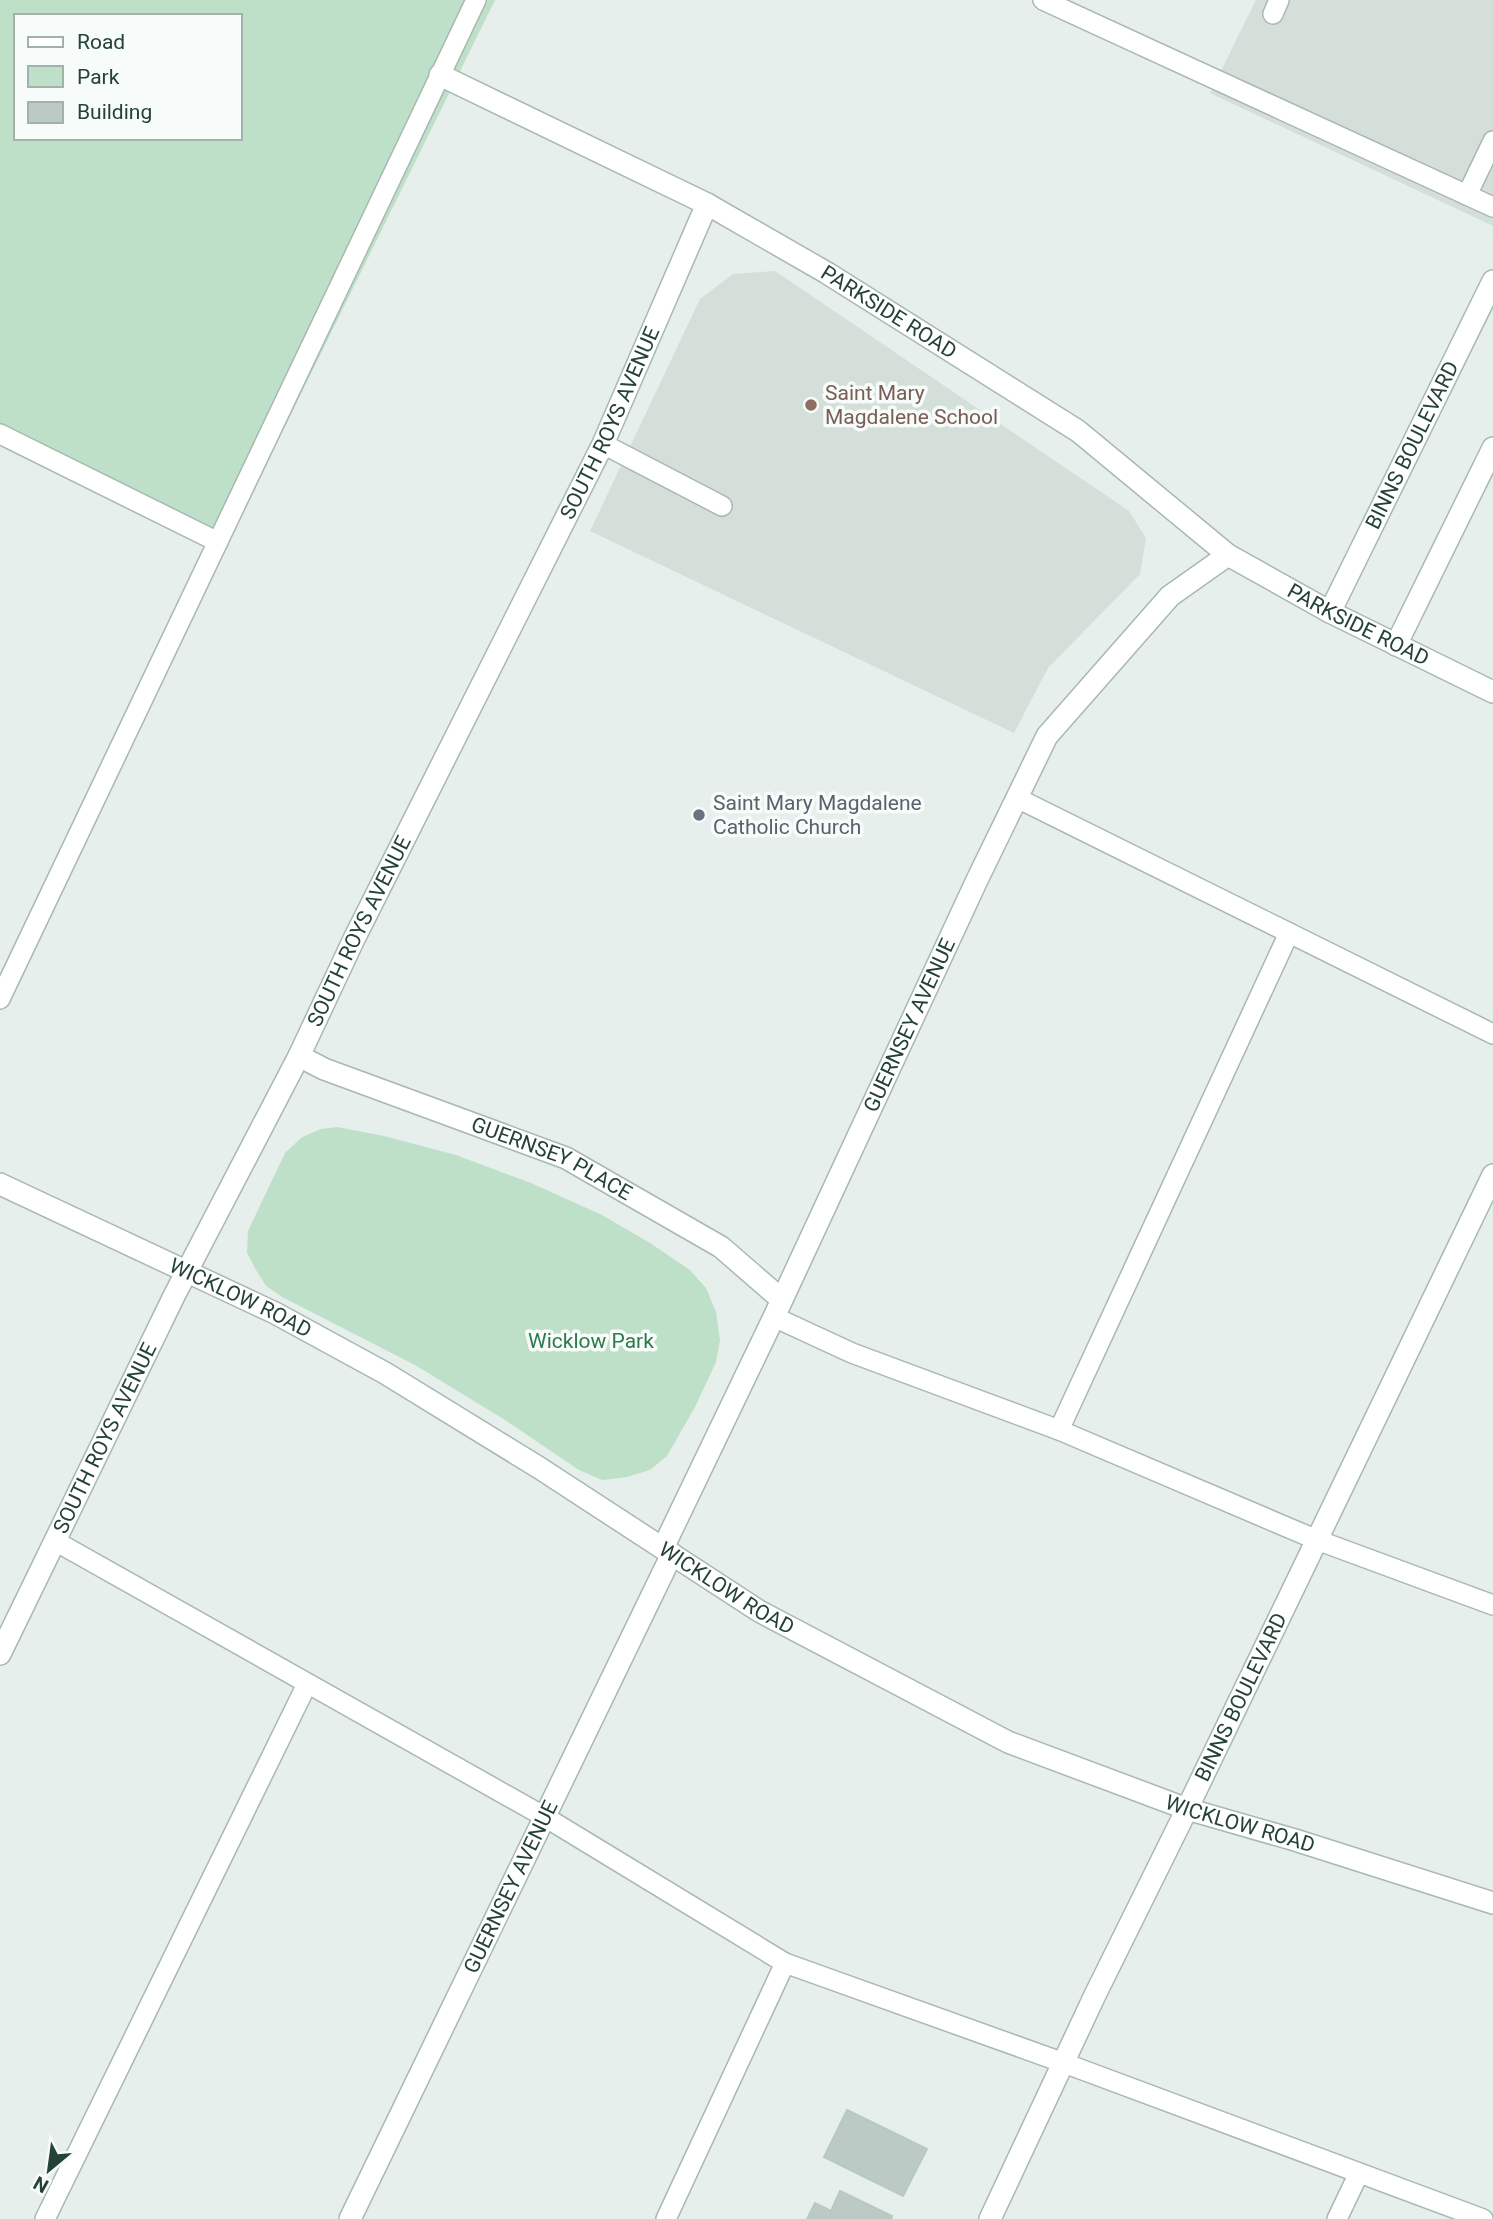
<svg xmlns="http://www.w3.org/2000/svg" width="1493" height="2219" viewBox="0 0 1493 2219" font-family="Roboto,sans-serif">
<rect width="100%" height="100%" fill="#e6efeb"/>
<g fill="#d4dfda">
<path d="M1256,0H1493V226L1210,93Z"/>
<path d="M775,271L1129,511L1146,538L1140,574L1048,668L1014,733L590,531L700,299L733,274Z"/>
</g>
<g fill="#bfe0c8" fill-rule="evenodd">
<path d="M0,0H495L229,540L0,430ZM16,16H240V138H16Z"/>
<path d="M337,1127L384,1136L456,1155L531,1183L602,1215L650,1243L690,1270L706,1288L716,1312L720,1340L716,1362L695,1407L667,1456L650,1470L627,1477L602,1480L579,1470L505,1420L415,1365L282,1297L266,1286L256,1270L247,1253L248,1231L285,1153L302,1137L321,1129Z"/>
</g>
<g fill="#bbcac4" stroke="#b8c9c2" stroke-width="2">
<path d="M847,2110L927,2149L903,2196L824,2157Z"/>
<path d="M840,2191L892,2216L891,2219H807L815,2203L831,2211Z"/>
</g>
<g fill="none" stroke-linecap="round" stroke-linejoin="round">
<defs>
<g id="lane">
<path d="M1043,0L1493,207"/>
<path d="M1273,14L1279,0"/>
<path d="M1467,195L1493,141"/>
<path d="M0,434L218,542"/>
<path d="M603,444L722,506"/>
<path d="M1017,798L1493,1034"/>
<path d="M0,999L476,0"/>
<path d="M774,1317L852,1353L1059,1430L1317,1540L1493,1605"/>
<path d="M1059,1430L1289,933"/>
<path d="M55,1541L545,1817L785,1963L1064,2063L1483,2219"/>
<path d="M45,2219L307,1684"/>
<path d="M666,2219L785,1963"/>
<path d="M1337,2219L1359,2173"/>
</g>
<g id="street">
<path id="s1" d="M440,75L707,204L827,273L1078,431L1228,555L1330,612L1493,692"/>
<path id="s2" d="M1330,612L1493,281"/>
<path d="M1396,645L1493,448"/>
<path id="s3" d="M299,1056L324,1069L566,1158L721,1247L781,1299"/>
<path id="s4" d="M0,1184L275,1313L385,1373L538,1467L759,1611L1008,1742L1187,1809L1295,1840L1493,1903"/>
<path id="s5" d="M663,1548L774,1317L977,880L1047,736L1170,596L1228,555"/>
<path id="s6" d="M0,1654L174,1296L299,1056L354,939L603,444L707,204"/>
<path id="s7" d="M350,2219L672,1554"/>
<path id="s8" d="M990,2219L1095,1995L1187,1809L1493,1175"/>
</g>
</defs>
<use href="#lane" stroke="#a8b8b2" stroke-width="22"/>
<use href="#street" stroke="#a8b8b2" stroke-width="24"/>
<use href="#lane" stroke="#fff" stroke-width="19"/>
<use href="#street" stroke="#fff" stroke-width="21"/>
</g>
<circle fill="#8d6e63" stroke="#f7fbf9" stroke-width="2.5" cx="811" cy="405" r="7"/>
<circle fill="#6b7280" stroke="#f7fbf9" stroke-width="2.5" cx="699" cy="815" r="7"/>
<g text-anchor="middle" stroke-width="7" stroke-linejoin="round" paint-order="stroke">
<g font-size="21" fill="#24423a" stroke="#f7fbf9">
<text dy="7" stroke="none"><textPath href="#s1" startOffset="508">PARKSIDE ROAD</textPath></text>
<text dy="7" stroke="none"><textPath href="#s6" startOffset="1374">SOUTH ROYS AVENUE</textPath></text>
<text dy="7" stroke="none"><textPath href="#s2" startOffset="186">BINNS BOULEVARD</textPath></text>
<text dy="7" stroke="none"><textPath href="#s1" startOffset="1074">PARKSIDE ROAD</textPath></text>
<text dy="7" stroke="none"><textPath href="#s6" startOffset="807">SOUTH ROYS AVENUE</textPath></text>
<text dy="7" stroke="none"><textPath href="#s5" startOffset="578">GUERNSEY AVENUE</textPath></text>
<text dy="7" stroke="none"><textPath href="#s3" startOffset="273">GUERNSEY PLACE</textPath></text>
<text dy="7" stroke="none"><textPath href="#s4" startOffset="266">WICKLOW ROAD</textPath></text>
<text dy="7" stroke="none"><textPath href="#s6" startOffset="240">SOUTH ROYS AVENUE</textPath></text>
<text dy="7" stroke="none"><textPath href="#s4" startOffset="833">WICKLOW ROAD</textPath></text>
<text dy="7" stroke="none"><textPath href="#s8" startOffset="579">BINNS BOULEVARD</textPath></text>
<text dy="7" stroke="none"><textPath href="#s4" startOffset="1400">WICKLOW ROAD</textPath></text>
<text dy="7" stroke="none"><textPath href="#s7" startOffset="369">GUERNSEY AVENUE</textPath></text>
</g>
<g font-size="21" fill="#785e54" stroke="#f7fbf9" text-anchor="start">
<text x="825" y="400">Saint Mary<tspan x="825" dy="24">Magdalene School</tspan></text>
</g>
<g font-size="21" fill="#5b616d" stroke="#f7fbf9" text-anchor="start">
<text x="713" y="810">Saint Mary Magdalene<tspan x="713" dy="24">Catholic Church</tspan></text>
</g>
<g font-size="21" fill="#2d7a4b" stroke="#f7fbf9">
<text x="591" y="1348">Wicklow Park</text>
</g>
</g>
<rect x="14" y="14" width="228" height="126" fill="#f7fbf9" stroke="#a3b1ad" stroke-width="2"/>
<rect x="28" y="37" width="35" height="10" fill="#ffffff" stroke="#a3b1ad" stroke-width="2"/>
<text x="77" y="49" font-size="21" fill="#24423a">Road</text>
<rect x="28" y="66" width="35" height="21" fill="#bfe0c8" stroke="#a3b1ad" stroke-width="2"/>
<text x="77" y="84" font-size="21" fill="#24423a">Park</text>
<rect x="28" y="102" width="35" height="21" fill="#bbcac4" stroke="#a3b1ad" stroke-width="2"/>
<text x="77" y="119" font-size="21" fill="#24423a">Building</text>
<g transform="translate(49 2170) rotate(209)" stroke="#f7fbf9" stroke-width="5" paint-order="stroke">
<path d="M0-5L12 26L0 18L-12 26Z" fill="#24423a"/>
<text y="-10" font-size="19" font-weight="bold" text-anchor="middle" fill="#24423a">N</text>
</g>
</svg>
